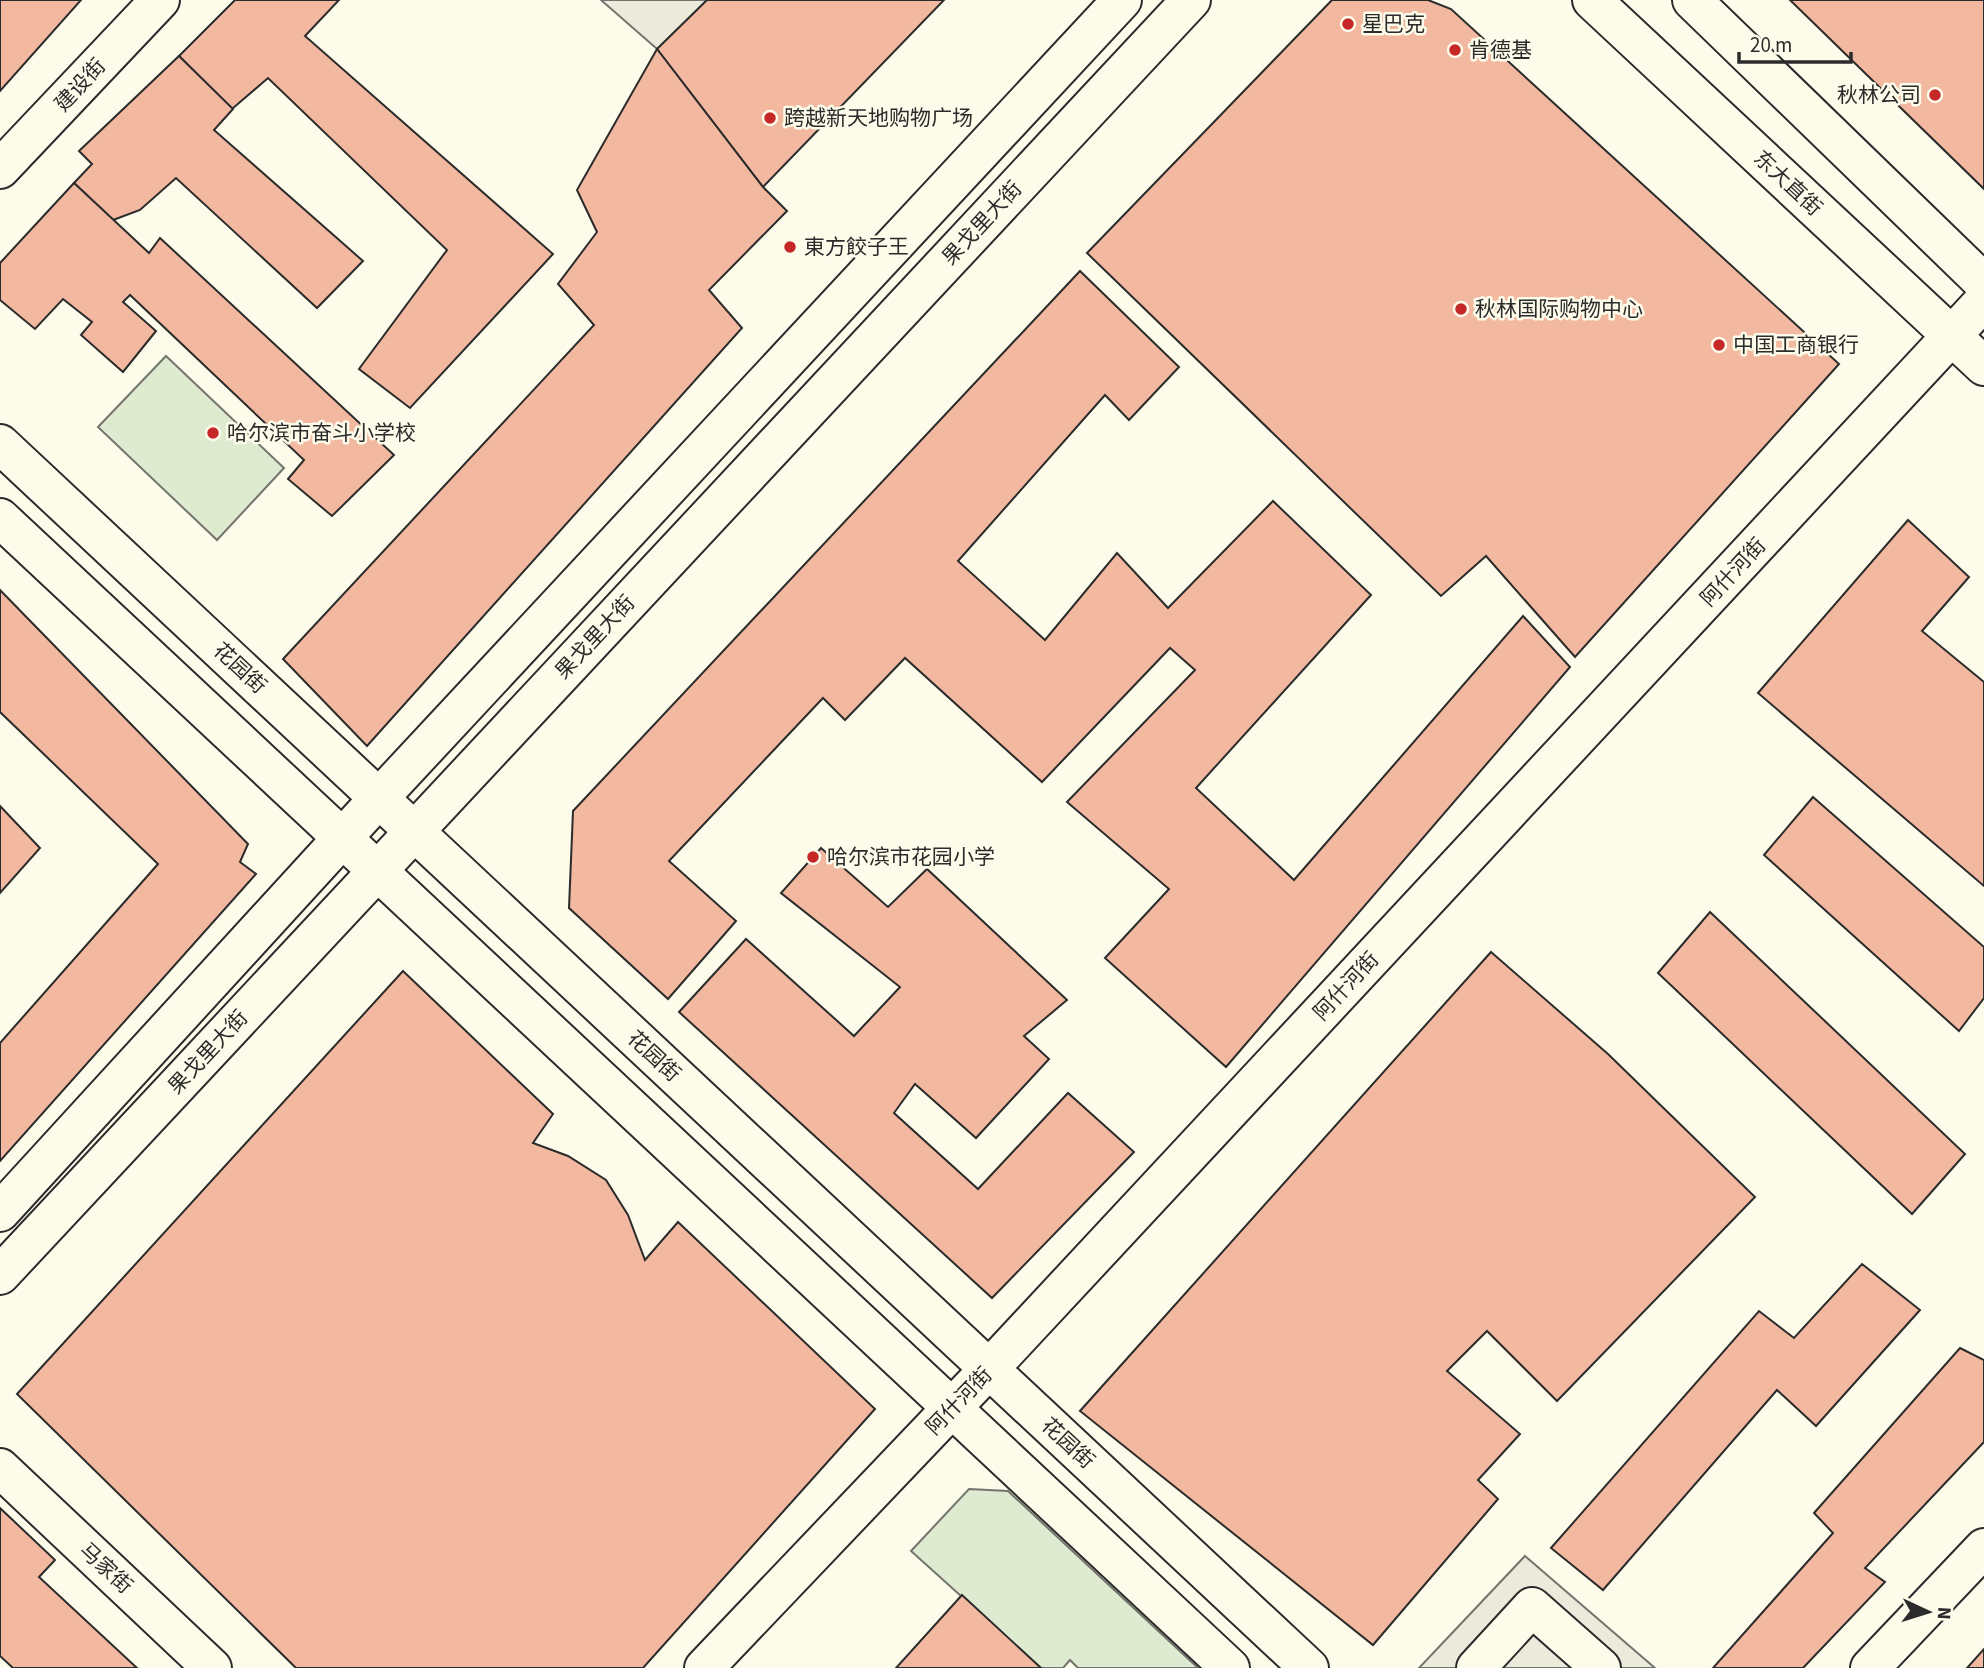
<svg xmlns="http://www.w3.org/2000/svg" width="1984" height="1668" viewBox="0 0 1984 1668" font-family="'Source Sans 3','Noto Sans SC',sans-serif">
<rect width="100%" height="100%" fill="#fdfbea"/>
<g fill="#deebd1" stroke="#74746e" stroke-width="2">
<path d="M166,356L284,468L217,540L98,427Z"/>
<path d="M969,1489L1008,1491L1198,1668H1078L1070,1660L1063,1668H1041L911,1551Z"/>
</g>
<g fill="#eceadb" stroke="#74746e" stroke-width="2">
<path d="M601,0H707L657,49Z"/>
<path d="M1525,1556L1655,1668H1419Z"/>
</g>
<g fill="#f2b8a0" stroke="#2b2b2b" stroke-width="2">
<path d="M0,0H81L0,91Z"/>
<path d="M235,0H339L305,36L553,254L410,408L359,369L447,250L268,78L232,109L179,56Z"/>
<path d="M707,0H944L763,187L657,49Z"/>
<path d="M1332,0H1428L1451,9L1839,364L1575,657L1486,556L1441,596L1087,253Z"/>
<path d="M1790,0H1984V189Z"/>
<path d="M657,49L763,187L787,211L709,290L742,328L367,746L283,659L594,325L558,284L597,232L577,190Z"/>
<path d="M179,56L233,109L214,130L363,261L317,308L176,178L140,210L113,220L74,183L92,164L79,151Z"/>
<path d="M74,183L149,253L160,238L394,455L332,516L288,479L304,460L130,295L123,302L156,331L123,372L81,335L92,322L63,299L35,329L0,300V263Z"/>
<path d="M1080,271L1179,367L1129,420L1105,395L958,561L1045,640L1117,553L1168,608L1273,501L1371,595L1196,788L1294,880L1523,616L1570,667L1226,1067L1105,958L1169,889L1067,802L1195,670L1170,648L1042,782L905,658L845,720L823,698L669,861L736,921L668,999L569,908L573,811Z"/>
<path d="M1908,520L1969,577L1922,631L1984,682V886L1758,693Z"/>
<path d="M0,590L248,844L240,862L256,874L0,1161V1043L158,864L0,712Z"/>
<path d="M1813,797L1984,947V998L1959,1031L1764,855Z"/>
<path d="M0,806L40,848L0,893Z"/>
<path d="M821,848L888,907L927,869L1067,1000L1024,1036L1049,1059L976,1138L915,1084L894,1113L978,1189L1068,1093L1134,1152L992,1298L679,1012L746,939L854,1036L900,987L781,893Z"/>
<path d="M1710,912L1965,1154L1912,1214L1658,973Z"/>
<path d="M1491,952L1608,1054L1755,1197L1557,1401L1487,1331L1447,1371L1520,1434L1478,1480L1498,1499L1373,1645L1080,1411Z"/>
<path d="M403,971L553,1114L533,1143L568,1156L606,1180L628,1215L645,1260L678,1222L875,1409L643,1668H296L17,1394Z"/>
<path d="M1862,1264L1920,1310L1816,1426L1777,1390L1603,1590L1551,1548L1759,1311L1794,1338Z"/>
<path d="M1960,1348L1984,1360V1442L1865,1568L1885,1582L1803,1668H1713L1833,1533L1814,1513Z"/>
<path d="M0,1508L55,1560L39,1577L137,1668H13L0,1656Z"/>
<path d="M962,1595L1041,1668H896Z"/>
<path d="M1984,1649V1668H1967Z"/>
</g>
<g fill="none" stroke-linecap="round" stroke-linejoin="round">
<defs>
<g id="minor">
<path d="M0,169L160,0"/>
<path d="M0,1468L212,1668"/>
<path d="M704,1668L989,1369L1984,301"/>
<path d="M1476,1668L1532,1607L1601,1668"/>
<path d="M1870,1668L1984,1548"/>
</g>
<g id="major">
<path d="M1592,0L1984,366"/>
<path d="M1692,0L1984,283"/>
<path d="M0,444L1309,1668"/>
<path d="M0,518L1230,1668"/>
<path d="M0,1212L379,798L1122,0"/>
<path d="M0,1275L1191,0"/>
</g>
</defs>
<use href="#minor" stroke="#2b2b2b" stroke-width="42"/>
<use href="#major" stroke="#2b2b2b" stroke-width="42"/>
<use href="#minor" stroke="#fdfbea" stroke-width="38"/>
<use href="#major" stroke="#fdfbea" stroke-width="38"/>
</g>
<g fill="#c62828" stroke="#fdfbea" stroke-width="2.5">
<circle cx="1348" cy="24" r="7"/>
<circle cx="1455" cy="50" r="7"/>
<circle cx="1935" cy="95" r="7"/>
<circle cx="770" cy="118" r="7"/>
<circle cx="790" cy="247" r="7"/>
<circle cx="1461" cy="309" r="7"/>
<circle cx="1719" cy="345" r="7"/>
<circle cx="213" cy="433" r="7"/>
<circle cx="813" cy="857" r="7"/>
</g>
<g text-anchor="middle" stroke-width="5" stroke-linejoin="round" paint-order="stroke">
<g font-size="21" fill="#2b2b2b" stroke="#fdfbea" text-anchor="start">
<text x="1362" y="31">星巴克</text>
<text x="1469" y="57">肯德基</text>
<text x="1921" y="102" text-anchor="end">秋林公司</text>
<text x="784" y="125">跨越新天地购物广场</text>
<text x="804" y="254">東方餃子王</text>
<text x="1475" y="316">秋林国际购物中心</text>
<text x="1733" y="352">中国工商银行</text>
<text x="227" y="440">哈尔滨市奋斗小学校</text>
<text x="827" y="864">哈尔滨市花园小学</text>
</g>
<g font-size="21" fill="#2b2b2b" stroke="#fdfbea">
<text transform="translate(80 85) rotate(-47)" y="7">建设街</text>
<text transform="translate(1788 183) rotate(43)" y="7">东大直街</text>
<text transform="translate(982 223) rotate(-47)" y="7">果戈里大街</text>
<text transform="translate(1733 572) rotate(-47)" y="7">阿什河街</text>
<text transform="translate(595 637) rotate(-47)" y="7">果戈里大街</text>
<text transform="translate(240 668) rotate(43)" y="7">花园街</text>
<text transform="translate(1346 986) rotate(-47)" y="7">阿什河街</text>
<text transform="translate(208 1052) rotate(-47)" y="7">果戈里大街</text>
<text transform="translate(654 1056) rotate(43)" y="7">花园街</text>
<text transform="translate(959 1401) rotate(-46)" y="7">阿什河街</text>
<text transform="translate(1068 1443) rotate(43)" y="7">花园街</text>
<text transform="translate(106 1568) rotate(43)" y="7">马家街</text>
</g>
</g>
<g transform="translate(1928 1612) rotate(94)" stroke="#fdfbea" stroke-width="5" paint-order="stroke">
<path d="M0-5L12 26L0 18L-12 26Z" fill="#2b2b2b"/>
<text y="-10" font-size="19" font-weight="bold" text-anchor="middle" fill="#2b2b2b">N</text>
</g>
<path d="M1739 52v10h112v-10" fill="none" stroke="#2b2b2b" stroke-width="3.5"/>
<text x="1750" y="52" font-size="21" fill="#2b2b2b" stroke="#fdfbea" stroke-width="5" paint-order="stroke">20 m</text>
</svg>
